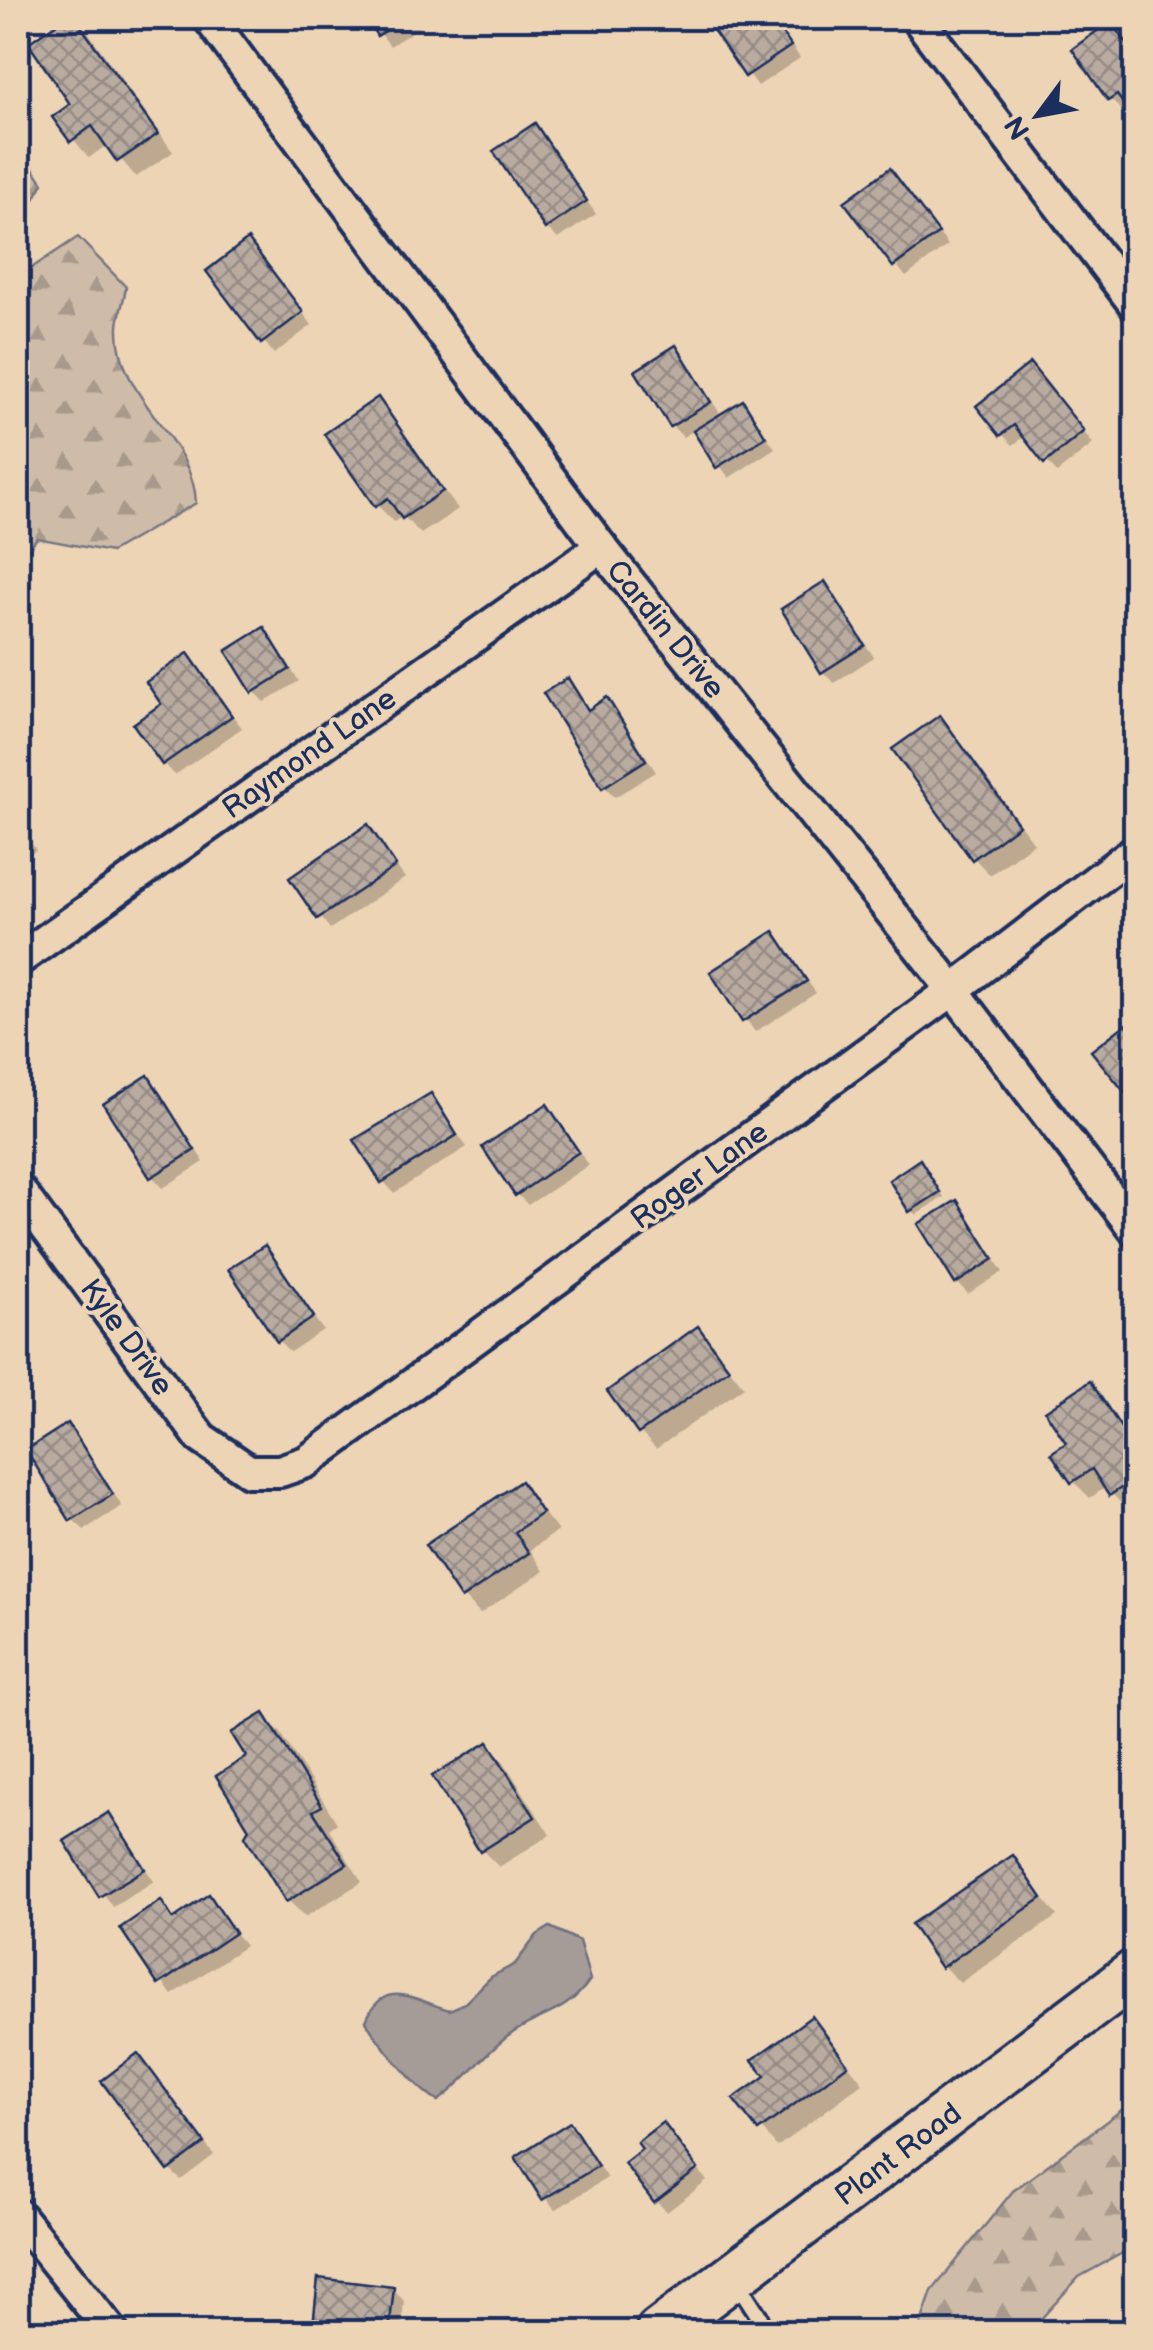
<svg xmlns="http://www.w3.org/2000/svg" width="1153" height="2350" viewBox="0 0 1153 2350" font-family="'Balsamiq Sans',sans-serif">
<defs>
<pattern id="forest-firs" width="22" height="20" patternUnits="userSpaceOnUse" patternTransform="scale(2.5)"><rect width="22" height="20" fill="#cfbca8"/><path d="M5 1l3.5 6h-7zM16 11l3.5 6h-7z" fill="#a7998c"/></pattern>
<pattern id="building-cross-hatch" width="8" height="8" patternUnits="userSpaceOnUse" patternTransform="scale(2.5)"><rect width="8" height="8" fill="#b9aba0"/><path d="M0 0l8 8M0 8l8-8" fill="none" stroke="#968c86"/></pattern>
</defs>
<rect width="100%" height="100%" fill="#edd4b5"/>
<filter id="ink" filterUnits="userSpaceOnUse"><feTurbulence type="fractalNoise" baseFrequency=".01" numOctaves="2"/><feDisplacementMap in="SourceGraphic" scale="20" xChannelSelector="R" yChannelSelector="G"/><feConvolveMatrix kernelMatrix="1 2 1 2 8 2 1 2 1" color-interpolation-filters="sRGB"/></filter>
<g filter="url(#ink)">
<g fill="url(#forest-firs)" stroke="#757683" stroke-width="2.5">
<path d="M18,146L43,183L18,228Z"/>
<path d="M78,237L126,287C124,300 119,314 118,326C115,399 194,437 196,503L111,552L37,538L18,563V277Z"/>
<path d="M1135,2100V2246L1079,2277L1029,2332H918L932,2291L1013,2191Z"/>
</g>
<path fill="#a59b97" stroke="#6e7080" stroke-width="2.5" d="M550,1927L579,1941L590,1980C565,2016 538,2013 507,2037C482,2056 465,2082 438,2101C422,2095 374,2038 366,2021C384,1975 417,2002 450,2010L465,2003L491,1977L515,1964L537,1935Z"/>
<g fill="#0003">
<path d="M68,18L88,32L173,152L136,177L108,144L89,158L56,118L74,105L31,44Z"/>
<path d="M369,18H426L429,21L390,46Z"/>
<path d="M708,18H773L800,58L758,86Z"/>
<path d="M1111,25L1136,55V117L1128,106L1121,110L1110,99Z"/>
<path d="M534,127L596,214L558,239L547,228Z"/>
<path d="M890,171L948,245L906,277L848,203Z"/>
<path d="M259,254L312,325L274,354L209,272Z"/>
<path d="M676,348L722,416L743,403L775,448L729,478L695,430L683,437L672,426L638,372Z"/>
<path d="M1041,378L1093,444L1057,473L1025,436L1013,445L1002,434Z"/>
<path d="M377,400L458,509L421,534L403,516L394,522L377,505Z"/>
<path d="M824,584L874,657L834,683L823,672Z"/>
<path d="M263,630L299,681L265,702L254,691Z"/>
<path d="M188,656L242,728L175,775L164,764L165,705Z"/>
<path d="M567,681L590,711L607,701L618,712L656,772L615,797L604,786Z"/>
<path d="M939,719L1034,843L990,875L974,858Z"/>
<path d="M18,824L36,850L18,863Z"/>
<path d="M368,828L405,878L330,929L292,879Z"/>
<path d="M774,934L816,993L755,1032L714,973Z"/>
<path d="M148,1078L204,1162L163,1188L152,1176Z"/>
<path d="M430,1096L467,1147L394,1193L383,1181Z"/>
<path d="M547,1107L589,1165L528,1205L517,1194Z"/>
<path d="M925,1167L944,1197L916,1215L911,1210Z"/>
<path d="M956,1203L1003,1272L968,1294L957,1282Z"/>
<path d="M264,1248L323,1330L290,1352L279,1341Z"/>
<path d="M698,1329L744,1387L656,1449L640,1432Z"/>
<path d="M1090,1384L1136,1445V1506L1128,1511L1106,1487L1090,1498L1073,1481L1069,1443Z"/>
<path d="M68,1427L122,1506L84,1530L72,1519Z"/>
<path d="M521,1484L558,1531L530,1550L544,1571L480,1614L463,1597Z"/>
<path d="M264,1716L281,1733L337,1823L329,1829L362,1882L305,1917L288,1900L252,1829L249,1758Z"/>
<path d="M487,1745L504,1762L550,1835L499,1867L482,1850Z"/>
<path d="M1136,1775V1797L1125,1782Z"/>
<path d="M109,1816L154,1881L113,1907L67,1841Z"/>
<path d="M18,1847L25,1856L18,1863Z"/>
<path d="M1012,1858L1057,1916L960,1983L943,1966Z"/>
<path d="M209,1898L245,1946L172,1995L123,1928L160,1903L175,1920Z"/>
<path d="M812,2019L863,2083L777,2147L737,2099L768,2076Z"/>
<path d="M138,2056L214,2155L181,2180L169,2169Z"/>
<path d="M570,2125L607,2178L555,2210L518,2158Z"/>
<path d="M674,2137L707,2181L667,2212L656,2201Z"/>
<path d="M393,2289L404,2301L401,2332H323L315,2325Z"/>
</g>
<g fill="url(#building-cross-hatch)" stroke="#1b2f5e" stroke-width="2.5">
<path d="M64,18H75L158,134L117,162L92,126L70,142L52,117L70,104L28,43Z"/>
<path d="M366,18H407L377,36Z"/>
<path d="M705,18H772L791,46L745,77Z"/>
<path d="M1111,21L1136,56V121L1117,95L1108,101L1072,49Z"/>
<path d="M535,123L587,201L545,229L493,151Z"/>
<path d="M890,168L939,233L893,267L844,202Z"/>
<path d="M248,239L303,312L261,344L206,271Z"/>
<path d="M676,345L711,402L670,427L635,371Z"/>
<path d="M1030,363L1084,431L1044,464L1014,425L1000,436L976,406Z"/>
<path d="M378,397L443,491L402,519L388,498L375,507L324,434Z"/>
<path d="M743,400L766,437L716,468L693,431Z"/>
<path d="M825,581L865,645L821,673L781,609Z"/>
<path d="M264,627L290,669L252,693L226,651Z"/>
<path d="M188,653L232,716L162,765L133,724L161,704L146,682Z"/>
<path d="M568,678L588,710L607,697L646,760L602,788L543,693Z"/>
<path d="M940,715L1019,825L972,860L892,749Z"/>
<path d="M368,824L396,866L317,919L289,878Z"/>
<path d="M774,931L807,981L742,1022L710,972Z"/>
<path d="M1126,1024L1136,1036V1106L1091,1051Z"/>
<path d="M148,1075L195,1150L150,1178L103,1104Z"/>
<path d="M431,1093L457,1135L381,1183L354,1140Z"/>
<path d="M547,1104L579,1152L515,1196L482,1147Z"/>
<path d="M920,1159L940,1192L909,1212L889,1180Z"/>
<path d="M957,1200L994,1259L955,1284L918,1224Z"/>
<path d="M265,1245L314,1317L277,1342L228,1269Z"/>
<path d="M698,1326L729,1369L638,1434L607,1391Z"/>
<path d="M1090,1381L1136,1450V1478L1109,1496L1092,1469L1071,1483L1051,1453L1066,1443L1045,1411Z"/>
<path d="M68,1423L113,1494L70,1521L26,1450Z"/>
<path d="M521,1481L542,1513L515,1532L529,1553L461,1599L425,1545Z"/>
<path d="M264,1713L322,1806L313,1811L347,1864L286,1902L245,1836L249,1829L216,1776L246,1757L231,1733Z"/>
<path d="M488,1742L535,1817L480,1852L432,1776Z"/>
<path d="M109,1812L145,1869L99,1897L64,1841Z"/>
<path d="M1013,1855L1042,1898L941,1968L911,1924Z"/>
<path d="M209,1894L235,1933L158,1985L120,1928L161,1900L173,1919Z"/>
<path d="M812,2016L848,2065L758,2131L733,2099L765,2076L752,2060Z"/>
<path d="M138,2053L205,2143L168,2171L101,2081Z"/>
<path d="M570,2122L598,2166L542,2200L515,2157Z"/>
<path d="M663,2122L698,2169L654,2203L624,2163L642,2149L637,2142Z"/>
<path d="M318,2278L394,2287L389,2332L313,2326Z"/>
</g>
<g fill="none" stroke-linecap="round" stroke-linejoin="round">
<defs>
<path id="lane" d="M735,2279L759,2316L764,2332"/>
<g id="street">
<path d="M209,18L601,547L953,990L1136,1231"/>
<path d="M917,18L1136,306"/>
<path d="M18,960L601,547"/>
<path d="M18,1189L201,1438L249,1471H280L306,1462L953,990L1136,850"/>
<path d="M18,2215L112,2332"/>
</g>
<path id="secondary" d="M659,2332L1136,1972"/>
</defs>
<use href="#lane" stroke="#1b2f5e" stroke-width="22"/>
<use href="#street" stroke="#1b2f5e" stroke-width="38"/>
<use href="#secondary" stroke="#1b2f5e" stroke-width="52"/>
<use href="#lane" stroke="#edd4b5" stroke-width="15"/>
<use href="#street" stroke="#edd4b5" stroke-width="30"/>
<use href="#secondary" stroke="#edd4b5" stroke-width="45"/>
</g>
</g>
<g text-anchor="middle" stroke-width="8" stroke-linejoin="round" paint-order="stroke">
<g font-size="30" fill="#1b2f5e" stroke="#edd4b5">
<text transform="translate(666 629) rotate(51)" y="10">Cardin Drive</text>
<text transform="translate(309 753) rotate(-35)" y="10">Raymond Lane</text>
<text transform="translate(699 1175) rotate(-36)" y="10">Roger Lane</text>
<text transform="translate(127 1337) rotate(54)" y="10">Kyle Drive</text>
<text transform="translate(898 2154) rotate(-37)" y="10">Plant Road</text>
</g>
</g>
<rect width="1153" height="2350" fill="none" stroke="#edd4b5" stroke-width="60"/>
<rect x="30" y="30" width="1093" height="2290" fill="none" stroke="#1b2f5e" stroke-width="4" filter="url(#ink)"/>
<g transform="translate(1038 115) rotate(238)" stroke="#edd4b5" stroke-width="8" paint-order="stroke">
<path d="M0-8L18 38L0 25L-18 38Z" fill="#1b2f5e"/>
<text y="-15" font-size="28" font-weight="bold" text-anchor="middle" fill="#1b2f5e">N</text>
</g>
</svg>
